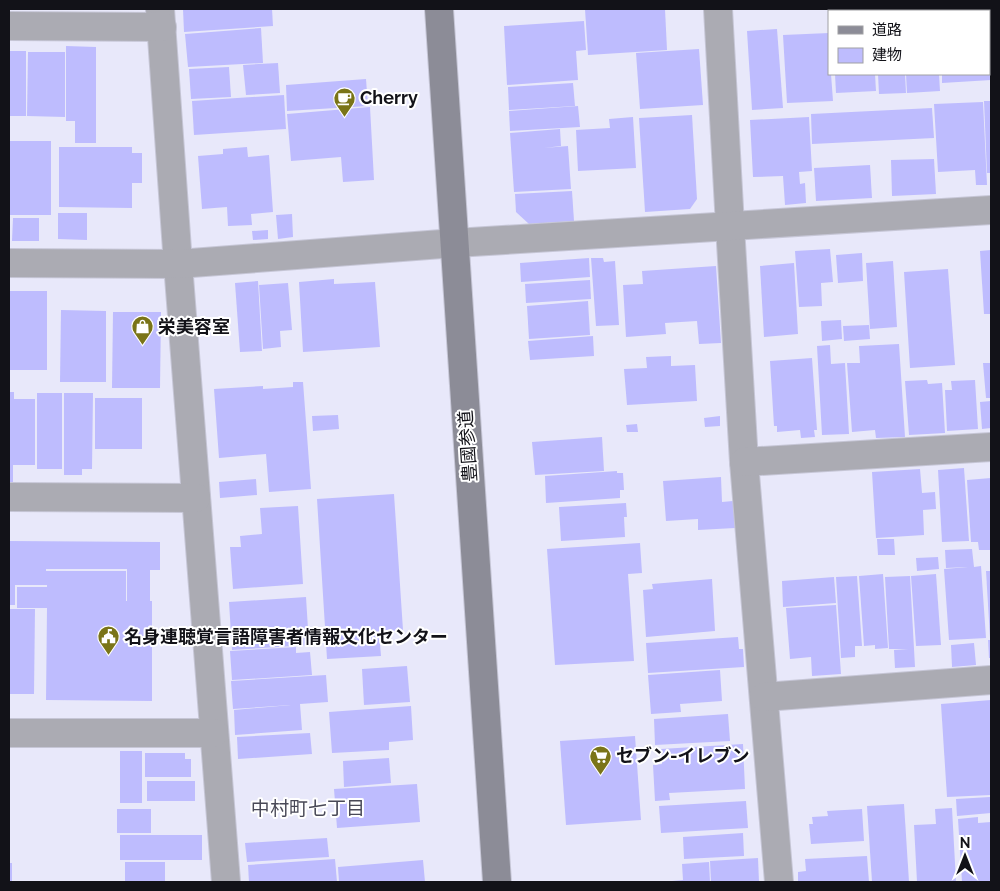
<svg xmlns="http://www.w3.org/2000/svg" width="1000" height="891" viewBox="0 0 1000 891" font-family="Raleway,'Noto Sans JP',sans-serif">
<rect width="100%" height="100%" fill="#e8e8fa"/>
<g fill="#bebcfe" fill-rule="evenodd">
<path d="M183,9H272L273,26L184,32Z"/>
<path d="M585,9H665L667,50L588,55Z"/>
<path d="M584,21L586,50L576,51L578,80L507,85L504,26Z"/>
<path d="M261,28L263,63L188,67L185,34Z"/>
<path d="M777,29L783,108L752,110L747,31Z"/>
<path d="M829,33V74H831L833,101L787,103L783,35Z"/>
<path d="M66,46L96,47V143H75V121H66Z"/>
<path d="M699,49L703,105L640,109L636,53Z"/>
<rect x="9" y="51" width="17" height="65"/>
<path d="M28,52H65V117L27,116Z"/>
<path d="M989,52H990L991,80L942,83V74H989Z"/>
<path d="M278,63L280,93L246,95L243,65Z"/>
<path d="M229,67L231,97L191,99L189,69Z"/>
<path d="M835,74H875L876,91L836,93Z"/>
<path d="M878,74H905L906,93L879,94Z"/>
<path d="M906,74H939L940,91L907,93Z"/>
<path d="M366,79L368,106L287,111L286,85Z"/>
<path d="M573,83L575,106L509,110L508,87Z"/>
<path d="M284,95L286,129L194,135L192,101Z"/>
<path d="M984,101H991V173H987Z"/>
<path d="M983,102L987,185H976L975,170L938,172L934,104Z"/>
<path d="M578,106L580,127L510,131L509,111Z"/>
<path d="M370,107L374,180L343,182L341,157L291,161L287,114Z"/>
<path d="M932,108L934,138L812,144L811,114Z"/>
<path d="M692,115L697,199L690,209L645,212L639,118Z"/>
<path d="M633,117L636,168L578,171L576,130L610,128L609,119Z"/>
<path d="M809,117L812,171L799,172L800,184L805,183L806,203L785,205L783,176L753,177L750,120Z"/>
<path d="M560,129L561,146L544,148L568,146L571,189L514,192L510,133Z"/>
<rect x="9" y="141" width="42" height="74"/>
<path d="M59,147H132V153H142V183H132V208L59,207Z"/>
<path d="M247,147L248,157L269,155L273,212L251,214L252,225L228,226L227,207L202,209L198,156L223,154V149Z"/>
<path d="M934,159L936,194L892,196L891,160Z"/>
<path d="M870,165L872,198L816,201L814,168Z"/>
<path d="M572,191L574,221L529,224L516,212L515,194Z"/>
<path d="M58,213H87V240L58,239Z"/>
<path d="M292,214L293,237L278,239L276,215Z"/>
<path d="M13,218H39V241H12Z"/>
<path d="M268,230V239L253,240L252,231Z"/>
<path d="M830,249L833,282L821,283L822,306L799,307L795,251Z"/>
<path d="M991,250V314H984L980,251Z"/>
<path d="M862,253L863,281L838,283L836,255Z"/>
<path d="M589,258L590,277L521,282L520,263Z"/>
<path d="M591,258H603L604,262L615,261L619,325L596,326Z"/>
<path d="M893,261L897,327L870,329L866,263Z"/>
<path d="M794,263L798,334L764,337L760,266Z"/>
<path d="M716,266L721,343L699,344L697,321L665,323L666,334L626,337L623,285L643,284L642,271Z"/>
<path d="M948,269L955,365L910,368L904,272Z"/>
<path d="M334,279V284L375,282L380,347L303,352L299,282Z"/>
<path d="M590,280L591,299L526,303L525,284Z"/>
<path d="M258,281L262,351L240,352L235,283Z"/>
<path d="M288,283L292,330L280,331L281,347L263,349L259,285Z"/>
<rect x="9" y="291" width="38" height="79"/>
<path d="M588,301L590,335L529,339L527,306Z"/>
<path d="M61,310L106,311V382H60Z"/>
<path d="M113,312H161L160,388H112Z"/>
<path d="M841,320L842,339L822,341L821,321Z"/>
<path d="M869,325L870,339L844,341L843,326Z"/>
<path d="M593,336L594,356L530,360L528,341Z"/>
<path d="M899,344L905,437L876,438L875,430L852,432L847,363H860L859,346Z"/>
<path d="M830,345L831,364L845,363L849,434L822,435L817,346Z"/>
<path d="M671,356V366L695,365L697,401L627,405L624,369L647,368L646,357Z"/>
<path d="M812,358L817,430H814L815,437L801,438L800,430L777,432V426H774L770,361Z"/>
<path d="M983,363H991V398H986Z"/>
<path d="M927,380L928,384L942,383L945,433L909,435L905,381Z"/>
<path d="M975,380L978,429L947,431L945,390H952L951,381Z"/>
<path d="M293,382H303L311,489L269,492L266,454L219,458L214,389L263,386V389L293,387Z"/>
<path d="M9,392H14V399H35V465H13V482H9Z"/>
<rect x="37" y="393" width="25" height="76"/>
<path d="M64,393H93L92,469H82V475H64Z"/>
<rect x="95" y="398" width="47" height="51"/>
<path d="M991,401V428L982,429L980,402Z"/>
<path d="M338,415L339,429L313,431L312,416Z"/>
<path d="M720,416V426L705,427L704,418Z"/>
<path d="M637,424L638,432H627L626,425Z"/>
<path d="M602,437L604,471L535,475L532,442Z"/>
<path d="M964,468L969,541L942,542L938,470Z"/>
<path d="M920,469L922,493L935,492L936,509L923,510L924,535L876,538L872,472Z"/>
<path d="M617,471V473H623L624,490H620V498L546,503L545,476Z"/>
<path d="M721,477L722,502L733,501L735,528L698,530V519L666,521L663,481Z"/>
<path d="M991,478V541H990L991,550H979L978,542H971L967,480Z"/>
<path d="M256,479L257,495L220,498L219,482Z"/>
<path d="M394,494L403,630L379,632L381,656L327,659L317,499Z"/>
<path d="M626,503L627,517H624L625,537L561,541L559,507Z"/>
<path d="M298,506L303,584L233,589L230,547H241L240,536L262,534L260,508Z"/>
<path d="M877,539H894L895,555H878Z"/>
<path d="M9,541L160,542V570H150V601H152V701L46,700L47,608H17V587H47V585H15V605H9ZM46,569H127V601H126V571H46Z"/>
<path d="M640,543L642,573L628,574L634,661L555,665L547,549Z"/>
<path d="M972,549L974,567L981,566L986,638L949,640L944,569L968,567L946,568L945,550Z"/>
<path d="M938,557L939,569L917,571L916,558Z"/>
<path d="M986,571H991V638H990Z"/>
<path d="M883,574L888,648L875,649V645L864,646L859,576Z"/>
<path d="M936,574L941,645L916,646L911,576Z"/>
<path d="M857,576L862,646H855V657L841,658L836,577Z"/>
<path d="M910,576L915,667L895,668L894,650L908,649H889L885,577Z"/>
<path d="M834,577L836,603L783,607L782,581Z"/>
<path d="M712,579L715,631L646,637L643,590L653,589L652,584Z"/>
<path d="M306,597L309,645L232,650L229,602Z"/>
<path d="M836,605L841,674L812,676L811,657L790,659L786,608Z"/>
<path d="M9,609H35L34,694H9Z"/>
<path d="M738,637L739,649H743L744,667L648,673L646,643Z"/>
<path d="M988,640H991V658H989Z"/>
<path d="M974,643L976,665L952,667L951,645Z"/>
<path d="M296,647V653L310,652L312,675L232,680L230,651Z"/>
<path d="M407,666L410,702L364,705L362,669Z"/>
<path d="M720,670L722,701L680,704L681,712L651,714L648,675Z"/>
<path d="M326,675L328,702L300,704L302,730L235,735L234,710L291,705L233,709L231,681Z"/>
<path d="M991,700V795L947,797L941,704Z"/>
<path d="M411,706L413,740L389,742V750L332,753L329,712Z"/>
<path d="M728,714L730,741L655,745L654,719Z"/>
<path d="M310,733L312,754L238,759L237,737Z"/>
<path d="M635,736L641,820L566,825L560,741Z"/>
<path d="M743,744L745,789L669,793L670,800L655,801L653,765L662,764L661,749Z"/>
<rect x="120" y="751" width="22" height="52"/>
<path d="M145,753H185V759H191V777H145Z"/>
<path d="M389,758L391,783L344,787L343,761Z"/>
<rect x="147" y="781" width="48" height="20"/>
<path d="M417,784L420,822L337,828L334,789Z"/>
<path d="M990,797L991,813L957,816L956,799Z"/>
<path d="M746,801L748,828L661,833L659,806Z"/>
<path d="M904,804L909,882H872L867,806Z"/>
<path d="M952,808L956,882H917L914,825L936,824L935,809Z"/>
<rect x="117" y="809" width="34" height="24"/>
<path d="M862,809L864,841L811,844L809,824H813L812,817L828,816L827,811Z"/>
<path d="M978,817V823L991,822V882H962L958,819Z"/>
<path d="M743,833L744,856L684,859L683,837Z"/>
<rect x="120" y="835" width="82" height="25"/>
<path d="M327,838L329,857L247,862L245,843Z"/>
<path d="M867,856L869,882H798V872L806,871L805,859Z"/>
<path d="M758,858L759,882H711L710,861Z"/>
<path d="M335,859L337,882H249L248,865Z"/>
<path d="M423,860L425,882H339L338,867Z"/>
<rect x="125" y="862" width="40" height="20"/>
<path d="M709,862L710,882H673L672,881L683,880L682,864Z"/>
<rect x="9" y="863" width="3" height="19"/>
</g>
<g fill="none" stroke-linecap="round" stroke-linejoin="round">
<defs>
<g id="street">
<path d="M160,9L178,264L226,882"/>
<path d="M718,9L730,226L744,462L779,882"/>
<path d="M9,26L162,27"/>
<path d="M9,263L178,264L455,243L991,210"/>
<path d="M744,462L991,447"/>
<path d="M9,497L196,498"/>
<path d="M764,697L991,680"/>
<path d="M9,733H214"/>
</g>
<path id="secondary" d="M439,9L497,882"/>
</defs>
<use href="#street" stroke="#c6c6d6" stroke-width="30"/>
<use href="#secondary" stroke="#c6c6d6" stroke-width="30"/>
<use href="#street" stroke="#ababb3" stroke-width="28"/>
<use href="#secondary" stroke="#8c8c97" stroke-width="28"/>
</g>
<defs>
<symbol id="cafe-pin" viewBox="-11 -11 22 30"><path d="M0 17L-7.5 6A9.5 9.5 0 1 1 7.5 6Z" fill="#7a7418" stroke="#fff"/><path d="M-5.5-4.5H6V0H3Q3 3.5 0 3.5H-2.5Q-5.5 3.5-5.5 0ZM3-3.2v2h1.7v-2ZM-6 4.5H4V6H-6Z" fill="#fff"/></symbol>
<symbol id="shop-pin" viewBox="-11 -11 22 30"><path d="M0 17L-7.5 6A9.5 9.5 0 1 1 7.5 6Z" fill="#7a7418" stroke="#fff"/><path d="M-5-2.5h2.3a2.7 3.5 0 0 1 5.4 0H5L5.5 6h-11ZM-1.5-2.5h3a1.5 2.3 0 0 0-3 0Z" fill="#fff"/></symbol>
<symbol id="civic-pin" viewBox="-11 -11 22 30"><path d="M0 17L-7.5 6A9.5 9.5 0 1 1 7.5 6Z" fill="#7a7418" stroke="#fff"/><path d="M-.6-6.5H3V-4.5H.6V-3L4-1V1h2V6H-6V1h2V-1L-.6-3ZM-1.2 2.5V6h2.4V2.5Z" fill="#fff"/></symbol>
<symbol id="supermarket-pin" viewBox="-11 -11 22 30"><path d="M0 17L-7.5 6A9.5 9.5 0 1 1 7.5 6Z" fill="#7a7418" stroke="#fff"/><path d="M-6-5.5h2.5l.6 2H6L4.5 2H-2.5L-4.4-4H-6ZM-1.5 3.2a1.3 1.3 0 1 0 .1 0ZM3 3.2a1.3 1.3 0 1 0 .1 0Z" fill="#fff"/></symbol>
</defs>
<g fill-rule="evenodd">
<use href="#cafe-pin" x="332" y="86" width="25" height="34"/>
<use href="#shop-pin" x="130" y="314" width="25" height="34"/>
<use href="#civic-pin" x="96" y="624" width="25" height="34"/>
<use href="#supermarket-pin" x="588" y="744" width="25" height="34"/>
</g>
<g text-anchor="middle" stroke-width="4" stroke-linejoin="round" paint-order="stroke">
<g font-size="18" font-weight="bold" fill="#121218" stroke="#fff" text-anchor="start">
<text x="360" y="104">Cherry</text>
<text x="158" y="333">栄美容室</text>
<text x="124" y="643">名身連聴覚言語障害者情報文化センター</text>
<text x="616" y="762">セブン-イレブン</text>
</g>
<g font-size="18" fill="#121218" stroke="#fff">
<text transform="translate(468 446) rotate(-94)" y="6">豊國参道</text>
</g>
<g font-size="19" fill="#494957" stroke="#fff">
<text x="308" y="815">中村町七丁目</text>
</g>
</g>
<rect width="1000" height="891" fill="none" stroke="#121218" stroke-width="20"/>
<rect x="828" y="10" width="162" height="65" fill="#ffffff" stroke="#a0a0a3"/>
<rect x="838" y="26" width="25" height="8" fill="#8c8c97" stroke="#a0a0a3"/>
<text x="872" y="35" font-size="15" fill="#121218">道路</text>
<rect x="838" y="48" width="25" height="15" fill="#bebcfe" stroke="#a0a0a3"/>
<text x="872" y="60" font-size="15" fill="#121218">建物</text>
<g transform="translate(965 856)" stroke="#ffffff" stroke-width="4" paint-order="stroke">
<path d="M0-4L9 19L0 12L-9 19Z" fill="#121218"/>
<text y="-8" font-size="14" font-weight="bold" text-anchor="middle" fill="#121218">N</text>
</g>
</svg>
